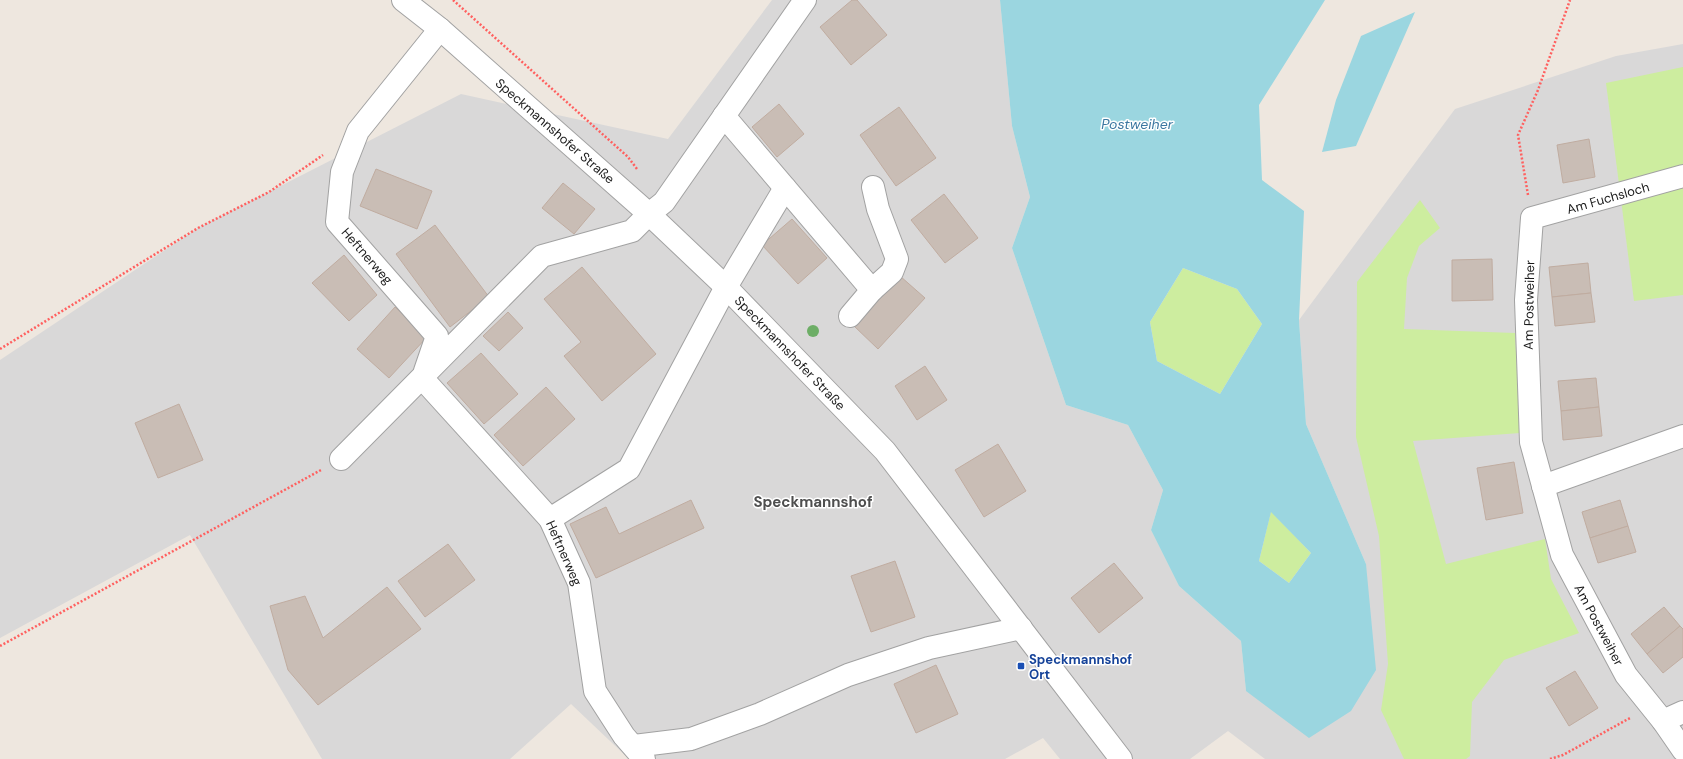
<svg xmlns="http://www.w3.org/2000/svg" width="1683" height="759" viewBox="0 0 1683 759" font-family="'DM Sans',sans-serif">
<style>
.residential{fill:#d9d8d8}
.grass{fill:#cded9f}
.water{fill:#9bd6e0;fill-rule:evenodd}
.building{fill:#c9bdb5;stroke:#c0aca0}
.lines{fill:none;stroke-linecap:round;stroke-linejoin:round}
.minor-casing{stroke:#a2a2a2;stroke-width:24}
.path{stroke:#ff605f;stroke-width:2.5;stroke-dasharray:2 2;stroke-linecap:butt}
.minor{stroke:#fff;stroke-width:22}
.tree{fill:#6dae66}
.transit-dot{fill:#1a4fb4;stroke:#fff;stroke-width:1.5}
.labels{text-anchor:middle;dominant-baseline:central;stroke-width:3;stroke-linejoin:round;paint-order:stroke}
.street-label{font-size:13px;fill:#1b1b1b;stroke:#fff}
.transit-label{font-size:13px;font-weight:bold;fill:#164399;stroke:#fff;text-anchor:start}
.water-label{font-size:14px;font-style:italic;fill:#3c78a1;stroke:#fff}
.quarter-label{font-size:15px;font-weight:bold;fill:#4e4e4e;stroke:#fff}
</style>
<rect width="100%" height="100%" fill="#eee7df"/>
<polygon class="residential" points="772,0 1000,0 1012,126 1030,197 1012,248 1066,405 1128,425 1163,490 1151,530 1179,586 1241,641 1246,691 1366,564 1306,424 1299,320 1455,109 1616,56 1683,44 1683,759 1265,759 1228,731 1190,759 1060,759 1043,738 1005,759 629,759 571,704 510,759 322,759 190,535 0,638 0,360 198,228 461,94 668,139"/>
<g class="grass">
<polygon points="1683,67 1683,295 1634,301 1606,83"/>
<polygon points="1420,200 1440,228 1419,246 1407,278 1404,329 1515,333 1520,433 1413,441 1446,564 1545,539 1551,579 1579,633 1504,660 1472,702 1470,756 1466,759 1404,759 1381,710 1388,664 1379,536 1356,437 1357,282"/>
<polygon points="1183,268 1237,289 1262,324 1220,394 1157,361 1150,322"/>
<polygon points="1271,511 1311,553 1289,583 1259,561"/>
</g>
<g class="water">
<path d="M1000,0H1325L1259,105L1262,180L1304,211L1299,320L1306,424L1366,564L1376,670L1351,711L1309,738L1246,691L1241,641L1179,586L1151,530L1163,490L1128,425L1066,405L1012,248L1030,197L1012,126ZM1183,268L1237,289L1262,324L1220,394L1157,361L1150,322ZM1271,512L1311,553L1289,583L1259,561Z"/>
<polygon points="1415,12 1356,146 1322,152 1336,100 1361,36"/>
</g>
<g class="building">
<polygon points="852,0 857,0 887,35 851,65 820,27"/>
<polygon points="779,104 804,134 777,157 752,127"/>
<polygon points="899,107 936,158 896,186 860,135"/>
<polygon points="1589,139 1595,177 1563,183 1557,145"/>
<polygon points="376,169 432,191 417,229 360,206"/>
<polygon points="563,183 595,209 574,234 542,208"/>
<polygon points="944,194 978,238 945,263 911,220"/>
<polygon points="792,219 827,258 798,284 762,245"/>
<polygon points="435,225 489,297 450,327 396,254"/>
<polygon points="344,255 377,295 349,321 312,283"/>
<polygon points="1492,259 1493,300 1452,301 1452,260"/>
<polygon points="1588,263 1591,293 1552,297 1549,267"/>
<polygon points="582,267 656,354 602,401 564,356 581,342 544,299"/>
<polygon points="900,276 925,298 878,349 854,326"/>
<polygon points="1591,293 1595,322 1555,326 1552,297"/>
<polygon points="395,307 427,337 389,378 357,349"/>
<polygon points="508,312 523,328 499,351 483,336"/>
<polygon points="481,353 518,394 484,424 447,383"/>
<polygon points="925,366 947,400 917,420 895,386"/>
<polygon points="1596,378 1599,407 1561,411 1558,381"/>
<polygon points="546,387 575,419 523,466 494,435"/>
<polygon points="179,404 203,460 158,478 135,423"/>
<polygon points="1599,407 1602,436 1563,440 1561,411"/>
<polygon points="998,444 1026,491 984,517 955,470"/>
<polygon points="1514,462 1523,513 1486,520 1477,468"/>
<polygon points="691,500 704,528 596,578 570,524 606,507 619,534"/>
<polygon points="1620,500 1628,526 1590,538 1582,512"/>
<polygon points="1628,526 1636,552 1598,563 1590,538"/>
<polygon points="448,544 475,580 425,617 398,581"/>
<polygon points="895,561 915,617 871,632 851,576"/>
<polygon points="1114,563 1143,598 1099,633 1071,598"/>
<polygon points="387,587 421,629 318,705 288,670 270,606 305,596 323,638"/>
<polygon points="1664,607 1680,626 1647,654 1631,634"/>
<polygon points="1680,626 1683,629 1683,657 1663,673 1647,654"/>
<polygon points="936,665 958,714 916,733 894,684"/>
<polygon points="1575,671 1598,708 1569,726 1546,688"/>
</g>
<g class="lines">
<defs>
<g id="minor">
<polyline points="403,0 440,29 649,214 726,287 885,451 1121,759"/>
<polyline points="724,116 872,290"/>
<polyline points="1683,176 1532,218 1526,300 1531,442 1562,555 1626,675 1663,721 1683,750"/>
<polyline points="850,316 872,290 892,272 897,259 878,209 873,187"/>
<polyline points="425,371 437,336 337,222 342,172 358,131 440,29"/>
<polyline points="422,378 550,519 579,583 595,691 624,736 644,759"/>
<polyline points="341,459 542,256 632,231 649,214 664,202 805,0"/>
<polyline points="1543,486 1683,436"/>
<polyline points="550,519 629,469 726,287 785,188"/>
<polyline points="1663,721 1683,712"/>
<polyline points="634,746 691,739 760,714 848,675 929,648 1021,628"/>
</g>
</defs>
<use href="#minor" class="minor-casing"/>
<g class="path">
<polyline points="453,0 628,157 637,169"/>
<polyline points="1528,195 1518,135 1538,90 1570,0"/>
<polyline points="0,349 198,228 269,192 323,155"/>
<polyline points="0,646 321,470"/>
<polyline points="1550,759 1563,755 1630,718"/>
</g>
<use href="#minor" class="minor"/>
</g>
<circle class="tree" cx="813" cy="331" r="6"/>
<rect class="transit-dot" x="1017" y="662" width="8" height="8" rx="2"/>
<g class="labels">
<g class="street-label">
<text transform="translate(555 131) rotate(41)">Speckmannshofer Straße</text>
<text transform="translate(1608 198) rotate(-16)">Am Fuchsloch</text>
<text transform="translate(367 256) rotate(49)">Heftnerweg</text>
<text transform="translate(1529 305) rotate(-89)">Am Postweiher</text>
<text transform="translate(790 353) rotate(46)">Speckmannshofer Straße</text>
<text transform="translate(564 553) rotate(66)">Heftnerweg</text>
<text transform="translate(1599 625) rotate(62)">Am Postweiher</text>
</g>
<g class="transit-label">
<text x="1029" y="659">Speckmannshof<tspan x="1029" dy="15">Ort</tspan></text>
</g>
<g class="water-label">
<text x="1137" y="124">Postweiher</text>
</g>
<g class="quarter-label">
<text x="813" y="502">Speckmannshof</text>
</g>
</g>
</svg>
